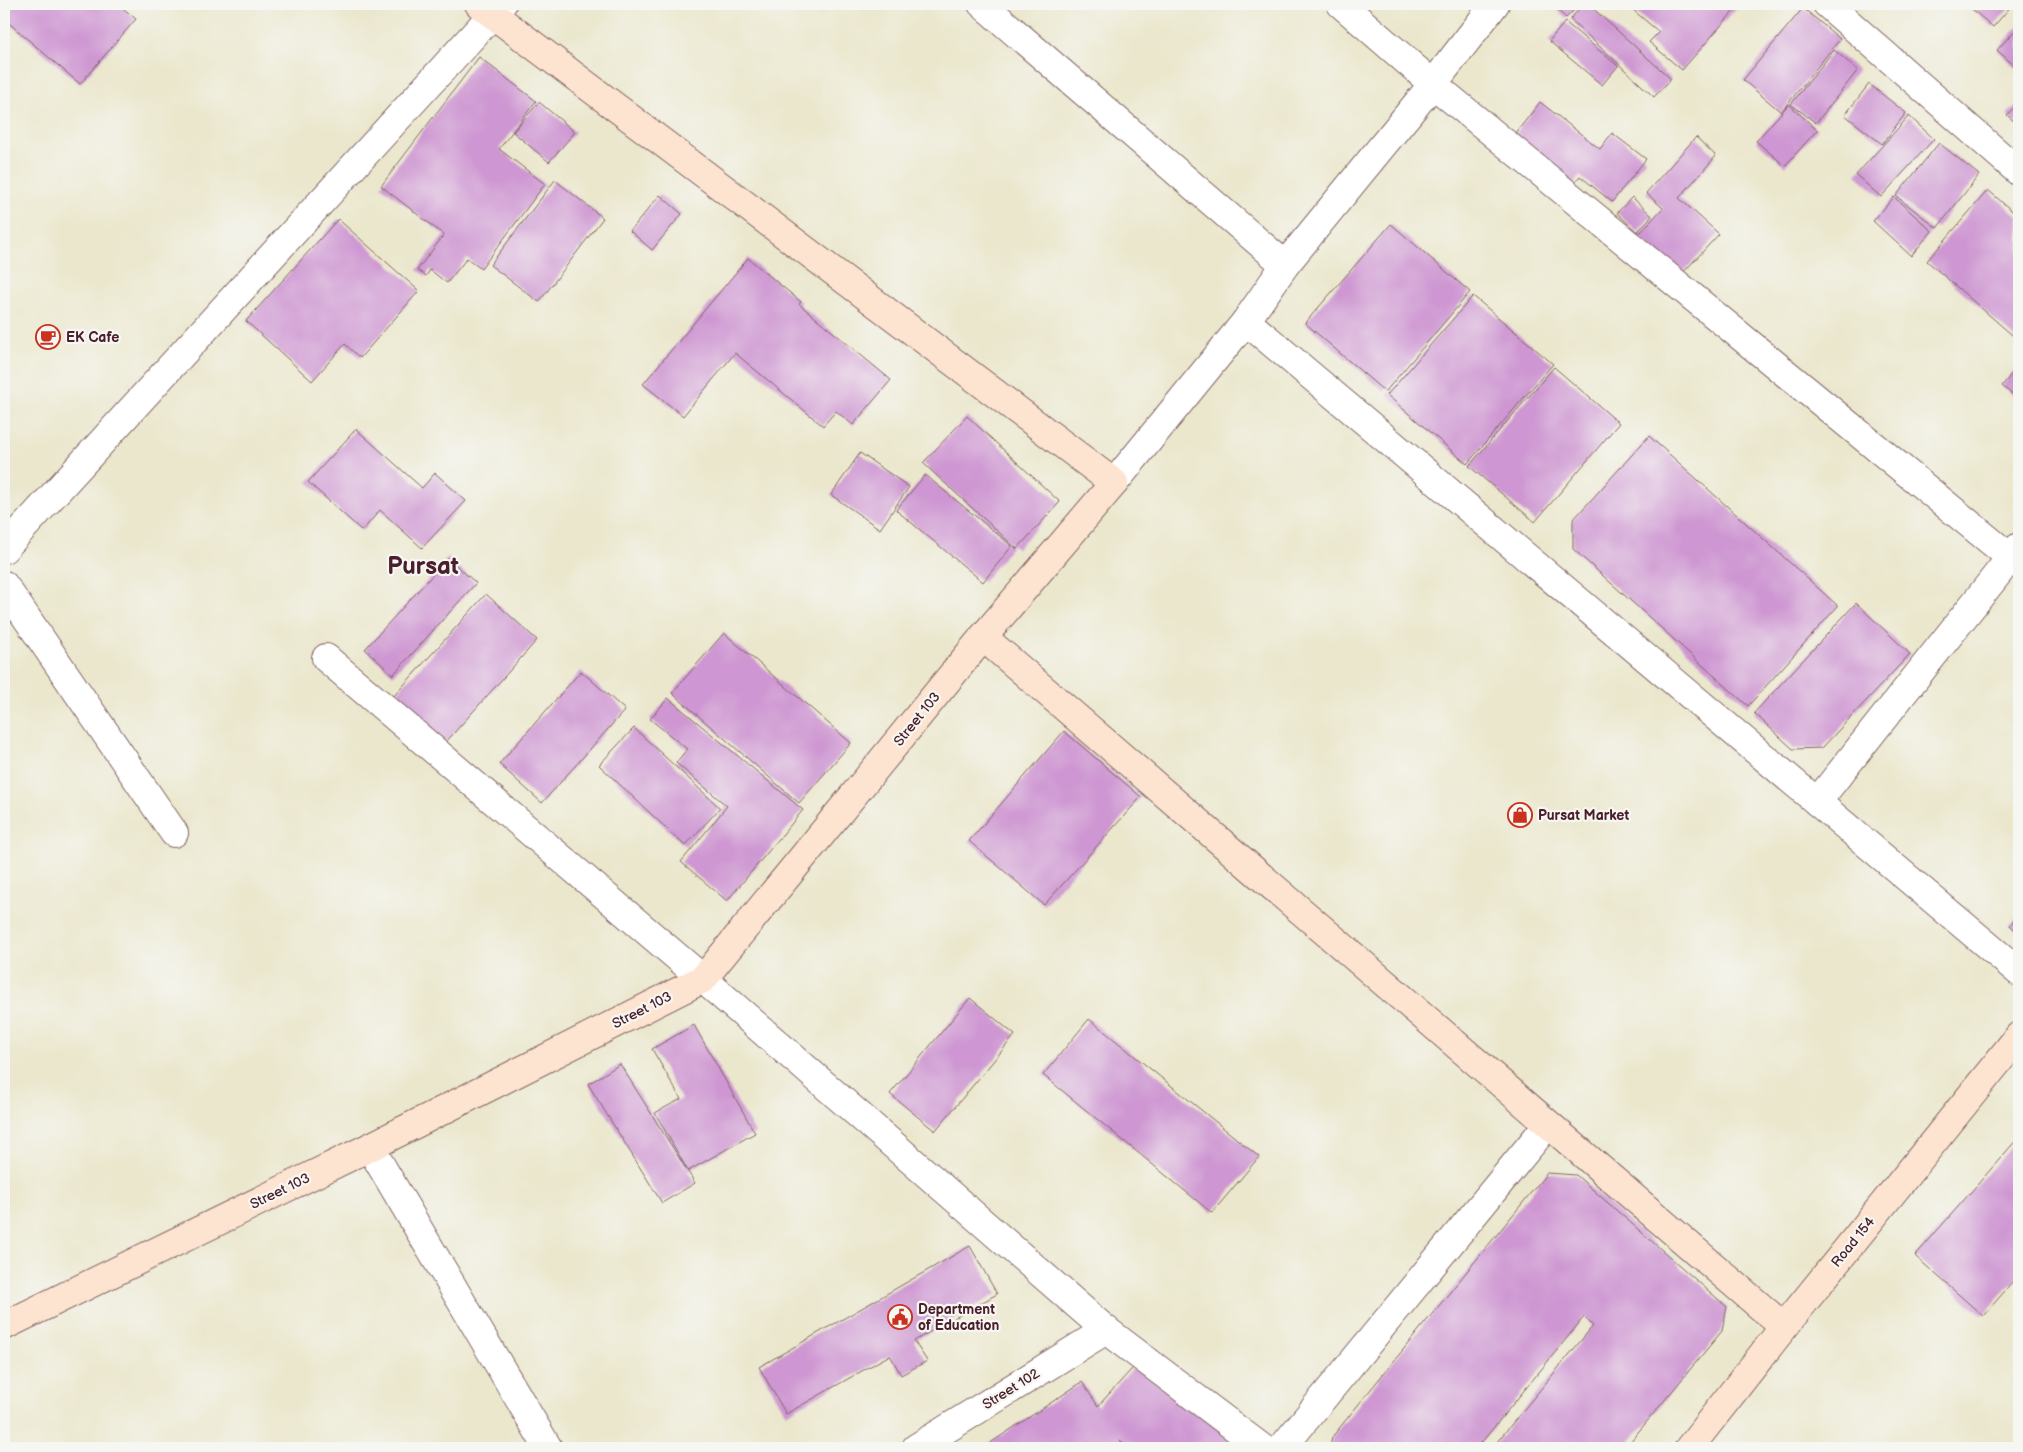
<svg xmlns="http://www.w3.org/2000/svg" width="2023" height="1452" viewBox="0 0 2023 1452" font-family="'Balsamiq Sans',sans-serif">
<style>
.building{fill:#ce96d2}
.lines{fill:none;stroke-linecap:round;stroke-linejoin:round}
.street-casing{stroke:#826564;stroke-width:30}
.secondary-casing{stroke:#826564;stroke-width:30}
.street{stroke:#fff;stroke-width:28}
.secondary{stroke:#fde4d1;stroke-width:28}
.labels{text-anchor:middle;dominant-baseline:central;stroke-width:4.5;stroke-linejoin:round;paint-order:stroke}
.poi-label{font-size:14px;font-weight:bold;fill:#4a1f2b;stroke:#f6f6f2;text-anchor:start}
.street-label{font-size:14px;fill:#4a1f2b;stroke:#f6f6f2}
.town-label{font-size:24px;font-weight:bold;fill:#4a1f2b;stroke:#f6f6f2}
</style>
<rect width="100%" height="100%" fill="#f6f6f2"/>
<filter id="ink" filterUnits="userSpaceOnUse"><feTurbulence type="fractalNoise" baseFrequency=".02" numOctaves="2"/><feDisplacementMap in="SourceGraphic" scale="10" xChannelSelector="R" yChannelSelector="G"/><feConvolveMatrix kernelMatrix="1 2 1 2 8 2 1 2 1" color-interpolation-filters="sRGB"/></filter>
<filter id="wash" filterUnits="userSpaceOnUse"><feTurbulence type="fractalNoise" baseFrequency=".0096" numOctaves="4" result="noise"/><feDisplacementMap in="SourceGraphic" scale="20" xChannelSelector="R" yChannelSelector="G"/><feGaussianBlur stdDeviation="1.12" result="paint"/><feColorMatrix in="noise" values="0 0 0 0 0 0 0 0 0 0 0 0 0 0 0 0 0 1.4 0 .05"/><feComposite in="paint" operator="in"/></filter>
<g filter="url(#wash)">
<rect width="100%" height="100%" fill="#ebe7cd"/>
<g id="blocks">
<g class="building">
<polygon points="4,4 118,4 136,19 80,84 4,19"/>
<polygon points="1551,4 1580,4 1566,18"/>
<polygon points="1584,4 1588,4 1671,79 1654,97 1570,19"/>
<polygon points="1626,4 1740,4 1682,70 1649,42 1659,32"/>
<polygon points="1966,4 2013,4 1993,27"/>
<polygon points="1803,8 1840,39 1781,112 1743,80"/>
<polygon points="1565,22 1618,66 1602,85 1549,41"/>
<polygon points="2019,26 2019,70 1997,50"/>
<polygon points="1834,50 1858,70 1816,123 1791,104"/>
<polygon points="479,57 536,101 499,149 545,184 481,269 467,258 447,283 430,270 426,276 417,270 444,235 381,186"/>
<polygon points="1869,84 1906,113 1882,144 1845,115"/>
<polygon points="539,102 575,132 549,162 513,132"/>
<polygon points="1540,102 1600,149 1612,133 1646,159 1612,202 1580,176 1572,186 1512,138"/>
<polygon points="2019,102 2019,126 2007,115"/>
<polygon points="1789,104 1817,130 1785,166 1756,141"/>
<polygon points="1909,116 1934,139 1881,197 1856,175"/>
<polygon points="1696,137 1716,156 1679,198 1719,234 1680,276 1637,236 1663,208 1646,193"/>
<polygon points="1939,143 1979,175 1937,228 1896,196"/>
<polygon points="555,180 603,218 539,302 490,265"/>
<polygon points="1988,190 2019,217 2019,341 1927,261"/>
<polygon points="660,195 682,214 652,250 630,231"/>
<polygon points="1632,197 1652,216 1637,232 1617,213"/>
<polygon points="1894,197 1932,231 1911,256 1873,221"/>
<polygon points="338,219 419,291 360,358 345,344 312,381 246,321"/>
<polygon points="1391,224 1470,292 1385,392 1305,323"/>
<polygon points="748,258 801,302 799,304 891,380 853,425 836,411 823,426 735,353 683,416 643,384"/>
<polygon points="1473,296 1553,364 1467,464 1387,395"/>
<polygon points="2019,364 2019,400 2002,386"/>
<polygon points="1554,367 1619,423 1535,522 1469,466"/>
<polygon points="967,416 1060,502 1017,549 923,463"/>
<polygon points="356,429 422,488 435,473 466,501 422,548 380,510 362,531 308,482"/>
<polygon points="1649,436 1838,606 1748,706 1573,549 1573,520"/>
<polygon points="860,453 909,487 880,529 831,495"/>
<polygon points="925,475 1012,546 983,582 896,510"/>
<polygon points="448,558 476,583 393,675 365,649"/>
<polygon points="486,594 537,640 445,743 393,697"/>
<polygon points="1856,603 1910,654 1822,748 1793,749 1754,713"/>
<polygon points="724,633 851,743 799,803 672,693"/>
<polygon points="581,671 625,710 542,803 499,764"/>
<polygon points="668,698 803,810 727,901 681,862 727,806 676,763 687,749 650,719"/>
<polygon points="634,728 720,808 685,846 599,765"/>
<polygon points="1064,731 1141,797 1044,905 969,841"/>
<polygon points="2019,915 2019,934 2010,925"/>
<polygon points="970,998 1015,1035 935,1131 890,1094"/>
<polygon points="1089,1019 1259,1157 1212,1213 1043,1075"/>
<polygon points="694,1025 755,1133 688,1171 655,1113 681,1099 652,1049"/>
<polygon points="620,1064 695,1183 662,1203 588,1084"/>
<polygon points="2019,1137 2019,1275 1983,1316 1915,1256"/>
<polygon points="1547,1173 1576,1175 1727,1307 1722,1331 1625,1448 1492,1448 1593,1326 1584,1317 1477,1448 1330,1448 1332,1437"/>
<polygon points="970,1246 997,1294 914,1341 927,1361 901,1375 890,1355 786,1414 759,1367"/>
<polygon points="1142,1358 1230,1438 1221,1448 1130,1448 1120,1440 1126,1448 983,1448 1082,1382 1098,1406"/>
</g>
</g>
</g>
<g filter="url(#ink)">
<use href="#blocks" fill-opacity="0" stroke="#826564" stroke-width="1"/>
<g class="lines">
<defs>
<g id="street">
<polyline points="982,4 1285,265"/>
<polyline points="1341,4 1433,84 2011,558"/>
<polyline points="1827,4 2019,172"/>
<polyline points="1246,321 2019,972"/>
<polyline points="1114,483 1246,321 1285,265 1433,84 1495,4"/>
<polyline points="4,549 502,4"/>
<polyline points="4,585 174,833"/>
<polyline points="326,658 703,979 1106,1330 1262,1448"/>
<polyline points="1817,802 2019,547"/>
<polyline points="370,1147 548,1448"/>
<polyline points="916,1448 1106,1330"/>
<polyline points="1282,1448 1548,1124"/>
</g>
<g id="secondary">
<polyline points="983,637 1784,1327"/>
<polyline points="4,1326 370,1147 703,979 983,637 1114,483 479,4"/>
<polyline points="1689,1448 1784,1327 2019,1036"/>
</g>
</defs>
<use href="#street" class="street-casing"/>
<use href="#secondary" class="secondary-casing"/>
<use href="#street" class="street"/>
<use href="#secondary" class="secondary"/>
</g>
</g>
<defs>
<symbol id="cafe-ring" viewBox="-11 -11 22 22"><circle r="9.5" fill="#f6f6f2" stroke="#c8321e" stroke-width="1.5"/><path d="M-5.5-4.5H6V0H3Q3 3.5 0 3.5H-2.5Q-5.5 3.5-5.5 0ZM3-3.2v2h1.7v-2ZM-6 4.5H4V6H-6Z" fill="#c8321e"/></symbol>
<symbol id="shop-ring" viewBox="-11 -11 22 22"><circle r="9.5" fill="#f6f6f2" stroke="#c8321e" stroke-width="1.5"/><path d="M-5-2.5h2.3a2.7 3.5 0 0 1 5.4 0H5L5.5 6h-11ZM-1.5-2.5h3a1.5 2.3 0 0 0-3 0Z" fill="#c8321e"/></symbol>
<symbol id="civic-ring" viewBox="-11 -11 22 22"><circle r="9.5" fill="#f6f6f2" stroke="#c8321e" stroke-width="1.5"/><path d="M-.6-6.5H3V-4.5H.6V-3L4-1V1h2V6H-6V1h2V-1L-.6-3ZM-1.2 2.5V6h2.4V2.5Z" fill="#c8321e"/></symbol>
</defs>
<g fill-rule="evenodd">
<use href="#cafe-ring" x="34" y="323" width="28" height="28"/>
<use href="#shop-ring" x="1506" y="801" width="28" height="28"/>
<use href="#civic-ring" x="886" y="1303" width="28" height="28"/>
</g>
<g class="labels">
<g class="poi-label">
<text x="66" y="337">EK Cafe</text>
<text x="1538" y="815">Pursat Market</text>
<text x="918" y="1309">Department<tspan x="918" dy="16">of Education</tspan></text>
</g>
<g class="street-label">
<text transform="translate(917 719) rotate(-51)">Street 103</text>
<text transform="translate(642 1010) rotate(-27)">Street 103</text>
<text transform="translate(280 1191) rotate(-26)">Street 103</text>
<text transform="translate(1853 1242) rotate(-51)">Road 154</text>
<text transform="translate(1011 1389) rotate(-32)">Street 102</text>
</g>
<g class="town-label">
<text x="423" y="566">Pursat</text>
</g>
</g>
<rect width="2023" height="1452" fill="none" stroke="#f6f6f2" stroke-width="20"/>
</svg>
